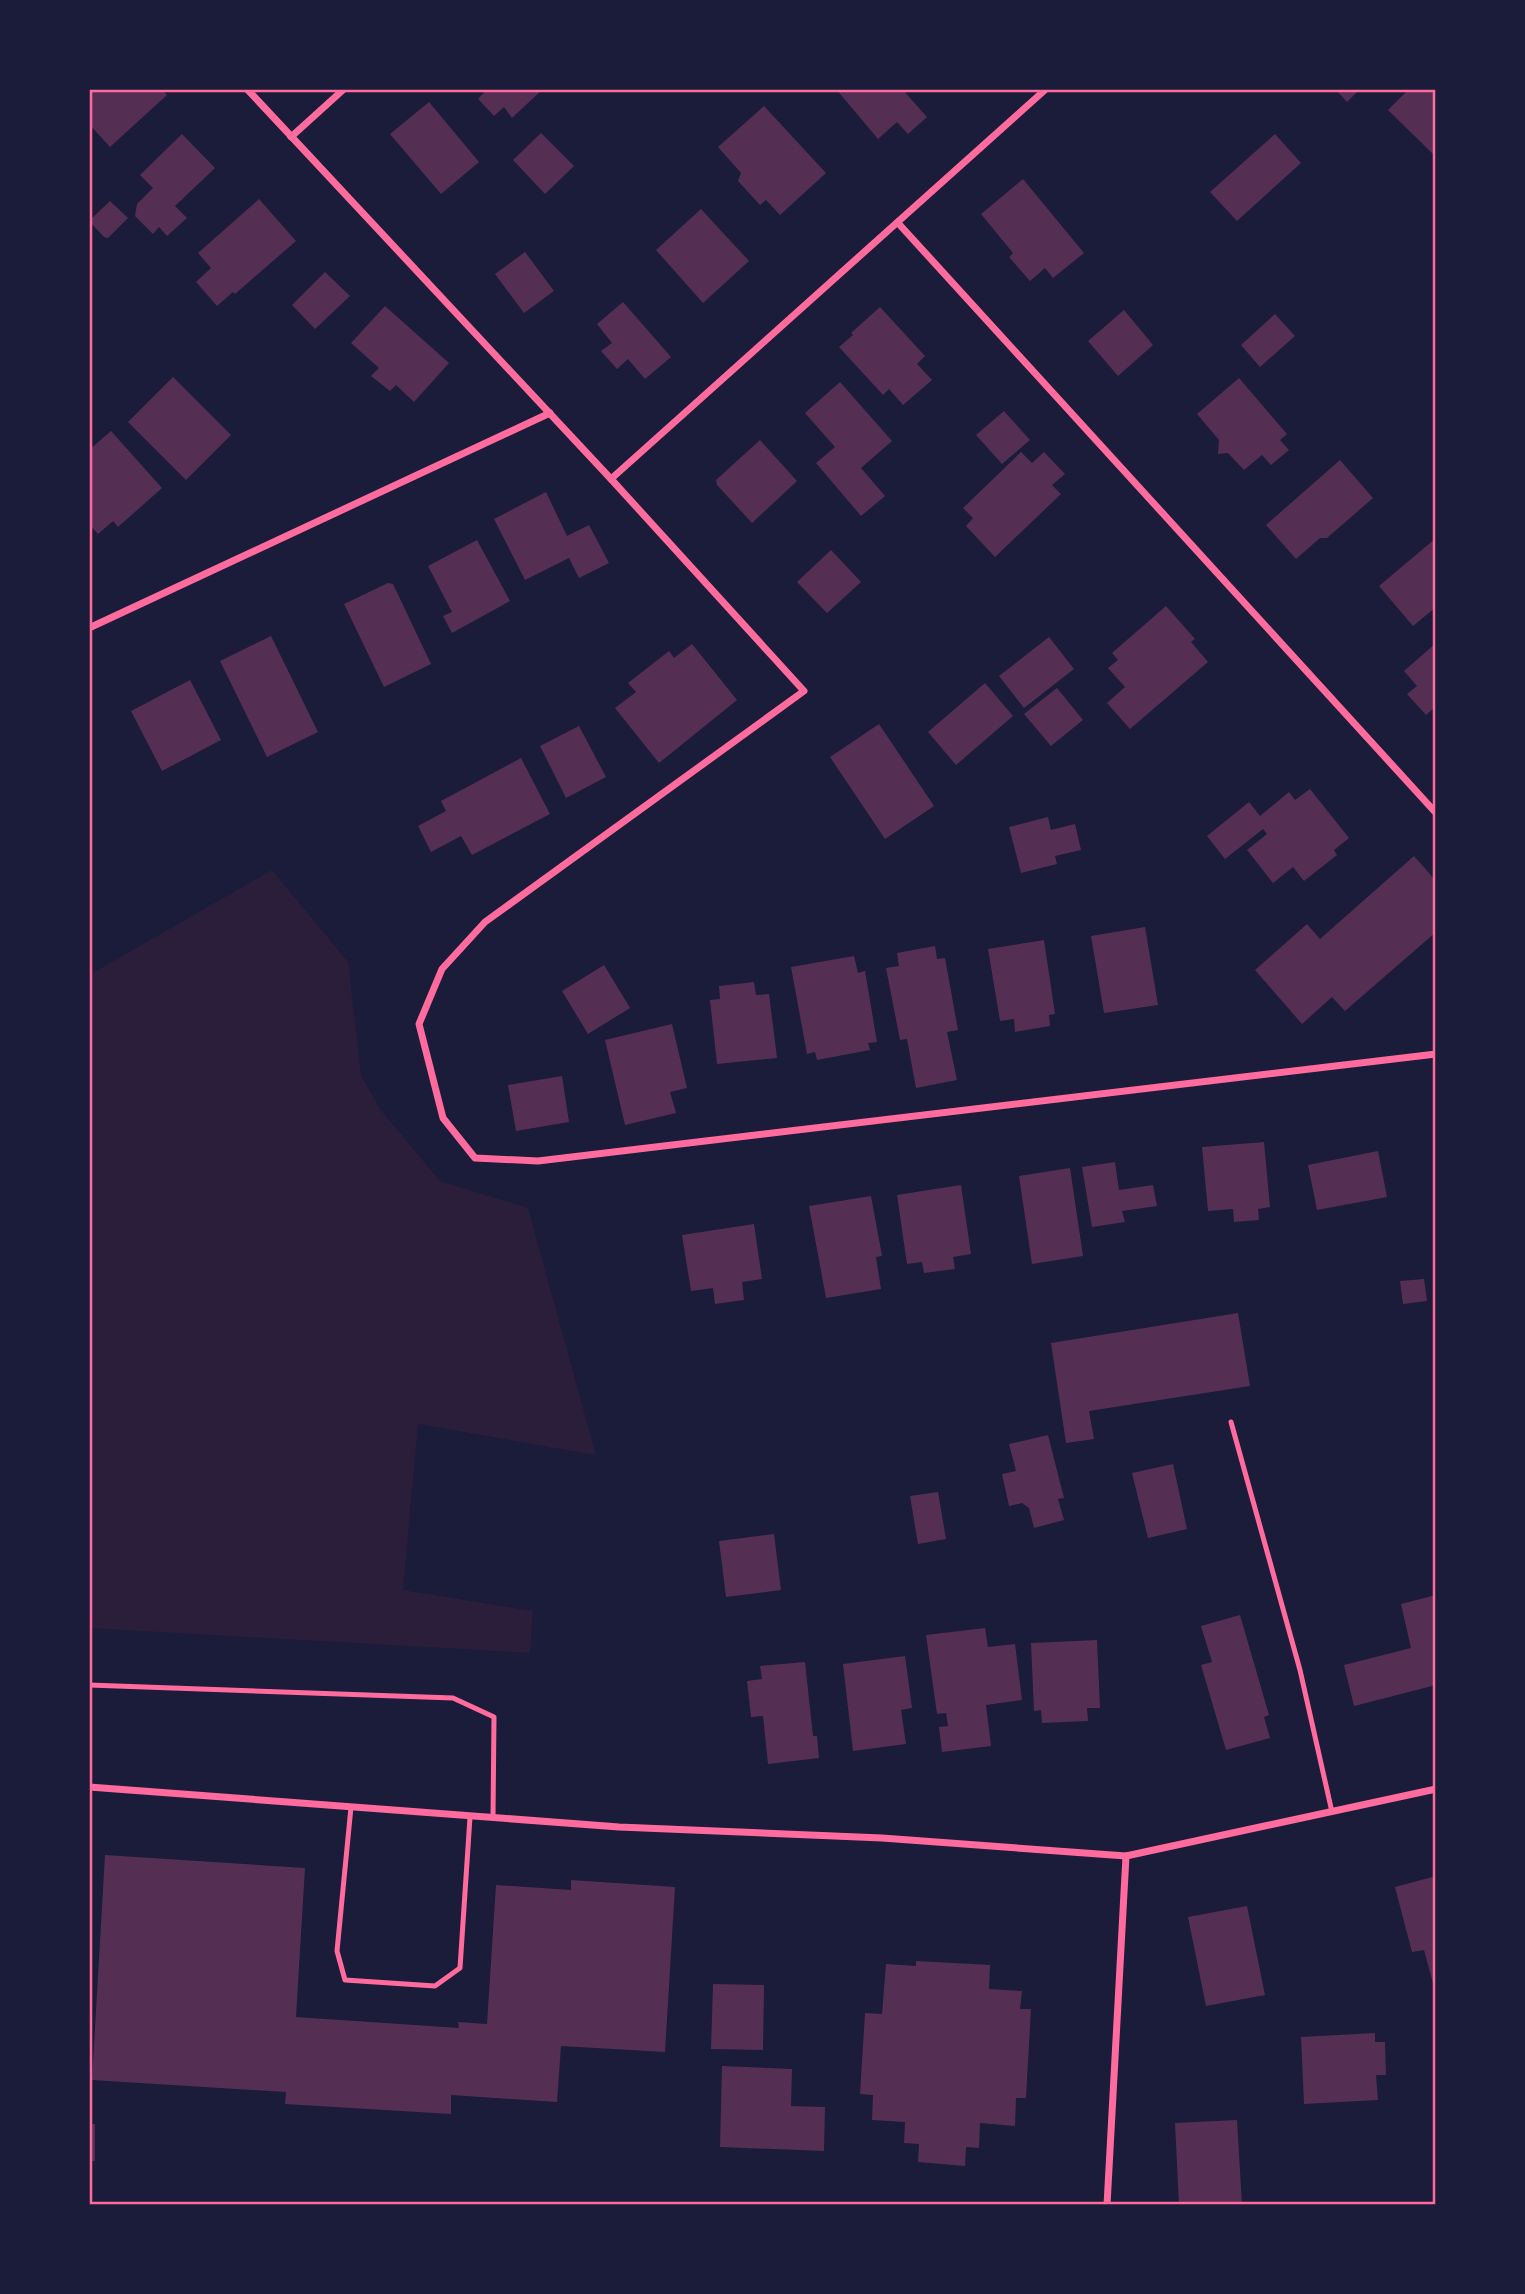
<svg xmlns="http://www.w3.org/2000/svg" width="1525" height="2294" viewBox="0 0 1525 2294" font-family="'Titillium Web',sans-serif">
<style>
.green{fill:#2a1e3b}
.building{fill:#542f53}
.lines{fill:none;stroke-linecap:round;stroke-linejoin:round}
.service{stroke:#ff6b9d;stroke-width:5}
.minor{stroke:#ff6b9d;stroke-width:7}
.neatline{fill:none;stroke:#ff6b9d;stroke-width:2.5}
</style>
<rect width="100%" height="100%" fill="#1b1b3a"/>
<polygon class="green" points="272,870 348,962 361,1075 380,1109 440,1181 528,1208 596,1455 418,1424 403,1590 533,1611 530,1653 89,1628 89,975"/>
<g class="building">
<polygon points="89,89 162,89 167,95 110,147 89,124"/>
<polygon points="487,89 543,89 512,118 504,107 494,116 478,99"/>
<polygon points="836,89 902,89 927,117 908,134 897,122 878,139"/>
<polygon points="1335,89 1360,89 1347,102"/>
<polygon points="1409,89 1436,89 1436,151 1433,154 1388,110"/>
<polygon points="429,102 479,162 441,194 390,134"/>
<polygon points="764,106 826,173 780,215 766,200 760,205 738,181 741,173 718,147"/>
<polygon points="541,133 574,166 545,194 513,160"/>
<polygon points="182,134 215,168 175,206 187,218 167,236 159,227 153,234 135,216 137,204 153,188 140,175"/>
<polygon points="1275,134 1301,163 1237,221 1210,192"/>
<polygon points="1023,179 1084,253 1053,278 1045,268 1030,281 1009,257 1013,253 981,214"/>
<polygon points="259,199 296,241 235,294 233,292 217,306 196,282 211,268 198,253"/>
<polygon points="110,201 128,218 108,238 104,237 89,221"/>
<polygon points="701,209 749,261 703,303 656,250"/>
<polygon points="525,252 554,291 524,313 495,274"/>
<polygon points="325,272 350,296 315,329 292,305"/>
<polygon points="623,302 671,357 645,379 628,359 617,369 601,351 612,343 597,324"/>
<polygon points="385,306 449,363 414,402 396,385 390,391 371,376 379,368 351,343"/>
<polygon points="880,307 925,356 917,364 932,380 903,405 889,389 883,395 839,347 853,335 851,333"/>
<polygon points="1124,310 1153,345 1118,376 1088,341"/>
<polygon points="1275,314 1295,336 1260,367 1241,345"/>
<polygon points="173,377 231,435 186,480 128,422"/>
<polygon points="1239,378 1287,434 1280,440 1289,450 1271,465 1262,455 1244,470 1228,453 1218,454 1219,440 1197,414"/>
<polygon points="840,382 892,441 861,468 885,496 861,516 816,463 835,447 805,413"/>
<polygon points="1004,411 1030,440 1002,464 976,435"/>
<polygon points="111,431 162,488 118,527 113,521 98,534 89,524 89,450"/>
<polygon points="760,440 797,481 752,523 717,485 716,480"/>
<polygon points="1021,452 1032,463 1044,452 1065,474 1052,485 1061,494 995,557 966,526 973,518 963,508"/>
<polygon points="1340,460 1373,498 1327,538 1320,538 1296,559 1266,525"/>
<polygon points="546,492 567,536 589,525 609,563 579,578 569,558 525,580 494,519"/>
<polygon points="1436,538 1436,607 1413,626 1379,586"/>
<polygon points="477,540 510,601 452,633 443,616 452,612 428,566"/>
<polygon points="831,550 861,582 827,613 797,582"/>
<polygon points="388,583 393,584 431,664 384,687 344,604"/>
<polygon points="1166,606 1195,639 1191,642 1208,662 1130,729 1107,703 1125,687 1108,668 1118,660 1112,653"/>
<polygon points="271,636 318,732 267,757 220,661"/>
<polygon points="1049,637 1074,669 1024,708 999,676"/>
<polygon points="1436,643 1436,706 1426,715 1407,694 1417,686 1404,671"/>
<polygon points="692,644 737,700 659,763 615,708 636,692 628,683 669,651 674,658"/>
<polygon points="190,680 221,740 162,771 131,711"/>
<polygon points="985,683 1013,716 956,765 928,732"/>
<polygon points="1057,688 1083,720 1051,746 1024,714"/>
<polygon points="879,724 934,806 885,839 830,757"/>
<polygon points="579,726 606,777 566,798 540,746"/>
<polygon points="521,758 550,814 472,855 461,836 431,852 418,826 446,811 441,801"/>
<polygon points="1310,789 1349,838 1334,850 1337,855 1304,881 1293,867 1273,883 1247,850 1267,834 1263,829 1225,859 1207,836 1249,802 1260,816 1289,792 1295,800"/>
<polygon points="1048,817 1051,830 1075,824 1081,850 1055,856 1057,864 1021,873 1009,827"/>
<polygon points="1414,856 1436,881 1436,932 1345,1011 1332,997 1302,1024 1255,970 1307,924 1320,939"/>
<polygon points="1145,927 1158,1005 1104,1013 1091,936"/>
<polygon points="1044,940 1055,1014 1049,1015 1050,1026 1015,1032 1014,1019 1000,1021 988,949"/>
<polygon points="935,946 937,959 945,958 958,1030 947,1032 957,1080 916,1088 907,1039 900,1040 886,968 899,966 897,953"/>
<polygon points="854,956 858,973 865,971 877,1042 868,1043 870,1050 817,1060 815,1052 807,1054 791,967"/>
<polygon points="604,965 630,1008 588,1034 562,991"/>
<polygon points="754,982 756,995 769,994 777,1058 717,1064 710,1000 720,999 719,986"/>
<polygon points="672,1024 687,1088 670,1092 676,1113 625,1125 605,1040"/>
<polygon points="562,1076 569,1122 516,1131 508,1085"/>
<polygon points="1264,1142 1270,1207 1258,1209 1259,1220 1234,1222 1233,1209 1208,1211 1202,1147"/>
<polygon points="1378,1151 1387,1197 1317,1210 1308,1165"/>
<polygon points="1115,1162 1119,1190 1153,1185 1157,1206 1122,1211 1125,1222 1092,1227 1082,1167"/>
<polygon points="1070,1168 1083,1256 1032,1264 1019,1176"/>
<polygon points="961,1185 971,1254 953,1257 955,1269 924,1273 922,1262 907,1264 897,1195"/>
<polygon points="871,1196 882,1256 876,1257 881,1289 826,1298 809,1206"/>
<polygon points="754,1224 762,1279 742,1282 744,1300 715,1304 713,1288 691,1291 682,1235"/>
<polygon points="1424,1279 1427,1301 1403,1304 1400,1281"/>
<polygon points="1238,1313 1250,1386 1089,1411 1094,1439 1066,1443 1051,1343"/>
<polygon points="1048,1435 1064,1498 1058,1499 1064,1520 1034,1528 1029,1508 1022,1503 1009,1506 1002,1474 1016,1471 1009,1444"/>
<polygon points="1173,1464 1187,1529 1148,1538 1132,1473"/>
<polygon points="938,1492 946,1539 918,1544 910,1496"/>
<polygon points="774,1534 781,1590 726,1597 719,1541"/>
<polygon points="1436,1595 1436,1685 1354,1706 1344,1665 1411,1648 1401,1604"/>
<polygon points="1240,1615 1269,1715 1264,1717 1270,1738 1226,1750 1201,1665 1212,1662 1201,1626"/>
<polygon points="985,1628 988,1647 1015,1644 1022,1700 986,1705 991,1746 942,1752 939,1727 948,1726 946,1713 937,1714 926,1635"/>
<polygon points="1097,1640 1100,1708 1087,1708 1088,1721 1042,1723 1041,1710 1034,1711 1031,1643"/>
<polygon points="905,1656 912,1708 901,1710 906,1744 853,1751 843,1664"/>
<polygon points="805,1662 813,1736 817,1736 819,1758 768,1764 763,1716 751,1717 747,1681 762,1679 760,1666"/>
<polygon points="105,1855 305,1868 296,2017 459,2028 458,2022 487,2024 496,1885 571,1890 571,1880 675,1887 665,2052 561,2046 557,2102 451,2095 451,2114 285,2104 286,2092 92,2080"/>
<polygon points="1436,1876 1436,1991 1435,1991 1424,1950 1412,1952 1395,1887"/>
<polygon points="1247,1906 1265,1995 1206,2006 1188,1917"/>
<polygon points="916,1961 990,1965 989,1989 1022,1991 1020,2009 1031,2009 1026,2098 1016,2098 1015,2126 980,2123 979,2148 966,2147 965,2166 918,2162 919,2144 904,2143 905,2122 872,2120 873,2095 860,2094 865,2013 882,2014 886,1964 916,1966"/>
<polygon points="713,1984 764,1985 763,2050 711,2049"/>
<polygon points="1375,2033 1375,2042 1385,2042 1386,2075 1376,2075 1378,2100 1304,2104 1301,2037"/>
<polygon points="722,2066 792,2069 791,2106 825,2107 824,2151 720,2147"/>
<polygon points="1237,2120 1242,2205 1179,2205 1175,2123"/>
<rect x="89" y="2124" width="6" height="37"/>
</g>
<g class="lines">
<g class="service">
<polyline points="1231,1422 1300,1670 1332,1812"/>
<polyline points="89,1685 453,1698 494,1717 493,1818"/>
<polyline points="351,1807 337,1951 345,1980 435,1986 460,1968 470,1817"/>
</g>
<g class="minor">
<polyline points="247,89 611,479 804,691 485,922 442,969 419,1024 443,1118 475,1158 538,1161 1436,1054"/>
<polyline points="291,137 344,89"/>
<polyline points="898,223 1436,813"/>
<polyline points="611,479 1046,89"/>
<polyline points="89,628 550,413"/>
<polyline points="89,1787 619,1827 882,1838 1126,1856 1436,1789"/>
<polyline points="1107,2205 1126,1856"/>
</g>
</g>
<rect width="1525" height="2294" fill="none" stroke="#1b1b3a" stroke-width="182"/>
<rect x="91" y="91" width="1343" height="2112" class="neatline"/>
</svg>
